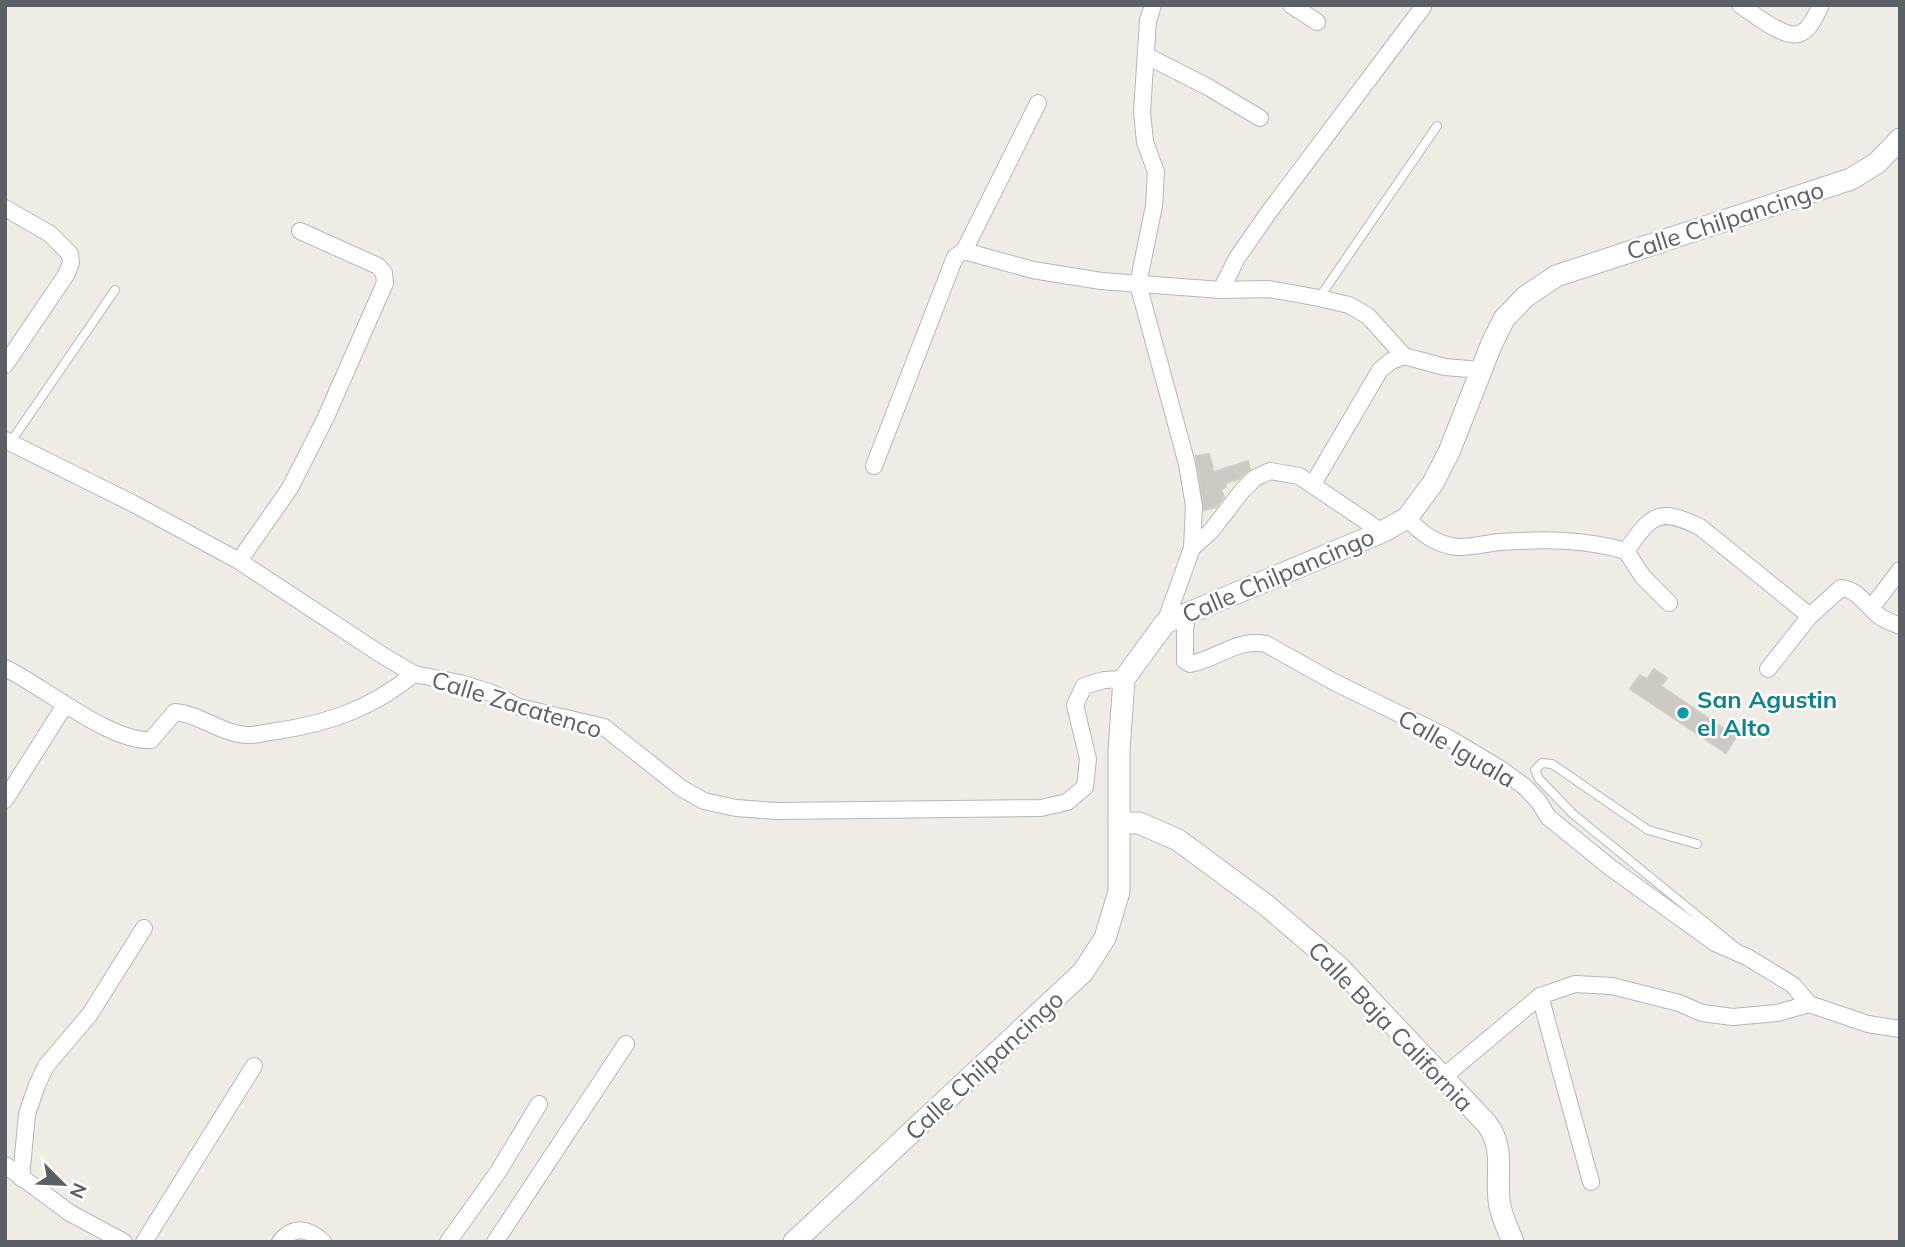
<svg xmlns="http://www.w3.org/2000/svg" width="1905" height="1247" viewBox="0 0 1905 1247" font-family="Mulish,sans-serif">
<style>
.building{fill:#ccc8c3;stroke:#d3cdc2;stroke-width:2}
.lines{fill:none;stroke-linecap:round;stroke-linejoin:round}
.service-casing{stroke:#b4b7bb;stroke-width:10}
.minor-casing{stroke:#b4b7bb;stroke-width:18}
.tertiary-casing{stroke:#b4b7bb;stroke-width:23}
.service{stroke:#fff;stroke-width:8}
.minor{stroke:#fff;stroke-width:16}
.tertiary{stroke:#fff;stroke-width:21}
.culture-dot{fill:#0f9aa8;stroke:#fff;stroke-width:2.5}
.labels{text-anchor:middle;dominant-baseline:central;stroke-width:5;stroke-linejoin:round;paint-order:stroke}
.street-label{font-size:24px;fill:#5c6064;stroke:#fff}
.culture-label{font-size:24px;font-weight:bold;fill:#0d838f;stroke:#fff;text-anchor:start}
</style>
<rect width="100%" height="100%" fill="#eeece4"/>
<g class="building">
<polygon points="1209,454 1214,472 1248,461 1250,469 1239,479 1225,483 1226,487 1221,489 1224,497 1216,507 1204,510 1196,456"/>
<polygon points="1654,669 1667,678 1661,686 1736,737 1726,753 1630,689 1640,675 1647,679"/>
</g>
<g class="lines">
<defs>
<g id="service">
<polyline points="1319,298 1437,126"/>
<polyline points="10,443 115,290"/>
<polyline points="1697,844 1648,830 1552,764 1542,763 1535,770 1539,779 1573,814 1737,948"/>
</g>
<g id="minor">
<polyline points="1153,5 1148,21 1142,112 1145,142 1156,172 1154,206 1138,284 1187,464 1194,506 1192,548"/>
<polyline points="1291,5 1317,22"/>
<path d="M1740,5C1754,14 1786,41 1801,33C1811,28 1816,15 1821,5"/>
<polyline points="1147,56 1208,87 1260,118"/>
<polyline points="5,208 50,234 70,254 71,263 66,275 5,365"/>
<polyline points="964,251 1038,103"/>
<polyline points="1221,290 1237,258 1269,212 1423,7"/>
<polyline points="5,440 134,504 239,561 382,655 414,674 460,683 492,693 519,707 604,727 681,788 704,801 736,808 777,811 1041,808 1067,802 1085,787 1088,759 1075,705 1084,686 1104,680 1124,679"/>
<polyline points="874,466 955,257 964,251 1033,270 1101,281 1221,290 1269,289 1319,298 1349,305 1368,316 1404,356 1445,367 1481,370"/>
<polyline points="1313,484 1380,370 1391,361 1404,356"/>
<path d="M1407,518C1421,533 1436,545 1458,547C1471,548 1487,543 1501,542C1543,539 1584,539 1626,551C1651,516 1657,506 1700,527L1810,616"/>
<polyline points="1626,551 1643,577 1669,603"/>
<polyline points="239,561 290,488 326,417 385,283 384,273 378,266 300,231"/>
<polyline points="1872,607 1900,570"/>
<path d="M1188,611L1185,630V661L1190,664C1217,659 1237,638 1266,644L1334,682L1447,737L1499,768L1525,787L1539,802L1548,817L1611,868L1715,943L1747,957L1793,985L1809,1004"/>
<polyline points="1165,623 1192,548 1211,531 1242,491 1255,478 1270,471 1299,476 1382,532"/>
<path d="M5,668C43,686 111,743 151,740L175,712C200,714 220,733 245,735C255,736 267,732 277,731C330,723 372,708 414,674"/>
<path d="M1768,669L1810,616L1841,588C1857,589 1867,606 1878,615C1884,620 1893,623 1900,626"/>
<polyline points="5,800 65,705"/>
<polyline points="1540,996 1591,1182"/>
<polyline points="1442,1078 1540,996 1575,984 1612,986 1679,1003 1702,1013 1733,1017 1777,1013 1809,1004 1868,1024 1900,1029"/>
<polyline points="5,1165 70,1213 124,1242"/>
<polyline points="21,1178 27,1114 37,1085 46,1066 90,1014 144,928"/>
<polyline points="144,1242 254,1066"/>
<path d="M280,1242C294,1225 309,1228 323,1242"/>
<polyline points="448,1242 498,1172 539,1104"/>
<polyline points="495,1242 626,1044"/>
</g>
<g id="tertiary">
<path d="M1119,823H1139L1178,840L1266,905L1339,967L1487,1124C1505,1148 1496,1172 1499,1200C1500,1214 1508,1229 1513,1242"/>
<polyline points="794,1242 1083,972 1105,938 1119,892 1119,751 1124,679 1165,623 1382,532 1407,518 1433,483 1449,452 1492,343 1504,319 1525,297 1556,276 1851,179 1877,163 1900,139"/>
</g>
</defs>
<use href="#service" class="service-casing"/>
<use href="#minor" class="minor-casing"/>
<use href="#tertiary" class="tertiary-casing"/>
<use href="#service" class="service"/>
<use href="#minor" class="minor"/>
<use href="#tertiary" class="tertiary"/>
</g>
<circle class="culture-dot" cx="1683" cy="713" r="7"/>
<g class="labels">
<g class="street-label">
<text transform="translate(1725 220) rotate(-18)">Calle Chilpancingo</text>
<text transform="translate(1278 575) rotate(-23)">Calle Chilpancingo</text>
<text transform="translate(517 704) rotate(17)">Calle Zacatenco</text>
<text transform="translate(1457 748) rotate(30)">Calle Iguala</text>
<text transform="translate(1391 1026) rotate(46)">Calle Baja California</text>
<text transform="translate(984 1065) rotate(-43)">Calle Chilpancingo</text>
</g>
<g class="culture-label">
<text x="1697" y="699">San Agustin<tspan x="1697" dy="28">el Alto</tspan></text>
</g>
</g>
<rect width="1905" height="1247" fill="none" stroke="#5c6064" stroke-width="14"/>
<g transform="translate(63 1184) rotate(114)" stroke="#ffffff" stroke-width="5" paint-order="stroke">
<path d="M0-5L12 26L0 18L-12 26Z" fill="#5c6064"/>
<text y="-10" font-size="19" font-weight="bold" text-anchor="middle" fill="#5c6064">N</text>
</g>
</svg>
